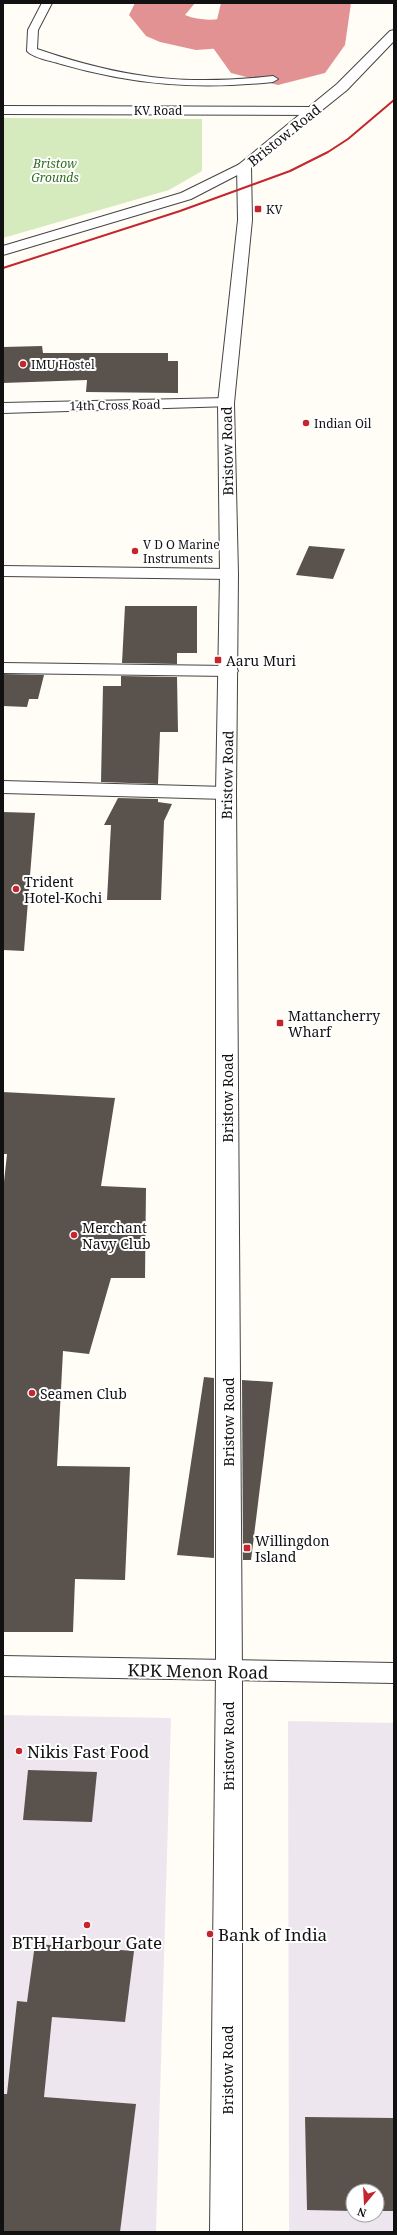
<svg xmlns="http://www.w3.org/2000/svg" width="397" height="2235" viewBox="0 0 397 2235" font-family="'Noto Serif',serif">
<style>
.industrial{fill:#eee6ef;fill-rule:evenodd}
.green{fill:#d5ebbd}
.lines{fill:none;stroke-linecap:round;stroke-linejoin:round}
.taxiway{fill:#e29292;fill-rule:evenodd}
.runway{fill:#e29292;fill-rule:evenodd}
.building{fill:#5a524d}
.service-casing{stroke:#444;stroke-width:2}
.minor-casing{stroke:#444;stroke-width:2}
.tertiary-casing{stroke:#444;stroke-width:2}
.service{fill:#fff;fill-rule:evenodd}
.minor{fill:#fff;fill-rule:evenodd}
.tertiary{fill:#fff;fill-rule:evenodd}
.rail{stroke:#c4262e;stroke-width:2}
.poi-dot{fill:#c4262e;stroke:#fff;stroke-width:1.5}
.labels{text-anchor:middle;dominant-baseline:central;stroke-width:4;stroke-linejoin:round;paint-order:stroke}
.far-street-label{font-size:12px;fill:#111;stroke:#fff}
.far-park-label{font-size:12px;font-style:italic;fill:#2f6b1f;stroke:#fff}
.far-poi-label{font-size:12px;fill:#111;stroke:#fff;text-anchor:start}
.street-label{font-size:14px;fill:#111;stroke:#fff}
.poi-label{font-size:14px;fill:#111;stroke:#fff;text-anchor:start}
.near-street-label{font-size:17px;fill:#111;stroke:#fff}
.near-poi-label{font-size:17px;fill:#111;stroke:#fff;text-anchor:start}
</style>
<rect width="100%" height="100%" fill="#fffdf5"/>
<g class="industrial">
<polygon points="3,1715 171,1718 156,2232 3,2232"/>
<path d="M288,1721L394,1723V2232H289ZM353,2191H377V2215H353Z"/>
</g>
<polygon class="green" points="3,118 202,119 202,171 169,190 3,238"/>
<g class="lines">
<path class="taxiway" d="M135,3H195L185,15C224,31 263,0 302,5L310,16L302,27L274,38L236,47L196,50L160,42L146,36L129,15Z"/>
<polygon class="runway" points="221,3 351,3 345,45 325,73 278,85 231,73 211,45"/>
</g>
<g class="building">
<polygon points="42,346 43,353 168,353 168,361 178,361 178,393 86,392 87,380 3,383 3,347"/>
<polygon points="309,546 345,549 333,579 296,575"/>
<polygon points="125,606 197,606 197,653 177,653 177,664 122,663"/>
<polygon points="3,674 44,675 38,699 29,699 27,707 3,706"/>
<polygon points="121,676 177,677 178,732 160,732 158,784 101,782 103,686 121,686"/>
<polygon points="118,798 158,799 158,802 172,804 164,821 161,900 107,900 111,825 104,825"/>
<polygon points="3,812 35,813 24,951 3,950"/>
<polygon points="3,1092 115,1098 101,1186 146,1188 145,1278 111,1278 89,1354 63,1351 57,1466 130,1467 125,1580 75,1579 73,1632 3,1632 3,1191 7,1154 3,1154"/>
<polygon points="204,1377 214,1378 214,1558 177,1555"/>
<polygon points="242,1380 273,1382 251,1560 243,1560"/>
<polygon points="28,1770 97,1772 92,1822 23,1820"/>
<polygon points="35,1944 134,1951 125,2022 52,2017 44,2097 136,2104 120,2232 3,2232 3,2094 7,2094 17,2001 27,2002"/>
<polygon points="305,2117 394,2118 394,2211 377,2211 377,2191 353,2191 353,2211 307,2210"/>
</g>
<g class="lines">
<defs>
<path id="service" d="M42,3H52L38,30L37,49C122,78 183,86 273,76L278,79L273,82C198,90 134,85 61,64C52,61 33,58 27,51L28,30Z"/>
<g id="minor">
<polygon points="3,106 313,107 320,111 313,115 3,114"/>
<polygon points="244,162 251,166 249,169 191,199 3,255 3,246 181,193"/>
<polygon points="226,398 232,400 234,403 232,406 3,413 3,403"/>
<polygon points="3,566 229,569 235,570 238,574 235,578 229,579 3,576"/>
<polygon points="3,663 229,666 235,667 238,671 235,675 229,676 3,673"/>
<polygon points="3,781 226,787 233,789 236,793 233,797 226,799 3,793"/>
<polygon points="3,1656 394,1663 394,1683 3,1676"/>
</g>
<polygon id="tertiary" points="394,30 394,41 347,90 251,167 252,220 234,403 238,574 236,793 242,1672 242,2232 210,2232 216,1672 216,793 220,574 218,403 238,220 237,166 337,84 390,31"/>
</defs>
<use href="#service" class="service-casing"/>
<use href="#minor" class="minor-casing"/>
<use href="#tertiary" class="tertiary-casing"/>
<use href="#service" class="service"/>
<use href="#minor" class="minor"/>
<use href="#tertiary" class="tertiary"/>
<polyline class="rail" points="3,268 180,211 290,171 328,152 348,139 394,100"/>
</g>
<g class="poi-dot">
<rect x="254" y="205" width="8" height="8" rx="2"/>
<circle cx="23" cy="364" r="4"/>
<circle cx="306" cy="423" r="4"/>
<circle cx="135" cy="551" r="4"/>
<rect x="214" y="656" width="8" height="8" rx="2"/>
<circle cx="16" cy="889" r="4"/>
<rect x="276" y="1019" width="8" height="8" rx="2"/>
<circle cx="74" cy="1235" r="4"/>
<circle cx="32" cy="1393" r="4"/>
<rect x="243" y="1544" width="8" height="8" rx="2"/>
<circle cx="19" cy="1751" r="4"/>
<circle cx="87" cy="1925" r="4"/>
<circle cx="210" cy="1934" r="4"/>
</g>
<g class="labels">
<g class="far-street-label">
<text x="158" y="110">KV Road</text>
<text transform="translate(115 405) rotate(-1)">14th Cross Road</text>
</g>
<g class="far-park-label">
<text x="55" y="163">Bristow<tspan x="55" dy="14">Grounds</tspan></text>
</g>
<g class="far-poi-label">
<text x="266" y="209">KV</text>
<text x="31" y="364">IMU Hostel</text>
<text x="314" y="423">Indian Oil</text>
<text x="143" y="544">V D O Marine<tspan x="143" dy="14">Instruments</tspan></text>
</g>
<g class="street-label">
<text transform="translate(284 135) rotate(-39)">Bristow Road</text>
<text transform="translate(227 451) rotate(-91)">Bristow Road</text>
<text transform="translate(227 775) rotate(-89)">Bristow Road</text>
<text transform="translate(227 1098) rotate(-90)">Bristow Road</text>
<text transform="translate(228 1422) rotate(-90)">Bristow Road</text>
<text transform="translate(228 1746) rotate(-90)">Bristow Road</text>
<text transform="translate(227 2070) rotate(-90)">Bristow Road</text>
</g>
<g class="poi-label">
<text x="226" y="660">Aaru Muri</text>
<text x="24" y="881">Trident<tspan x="24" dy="16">Hotel-Kochi</tspan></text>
<text x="288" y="1015">Mattancherry<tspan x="288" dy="16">Wharf</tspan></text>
<text x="82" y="1227">Merchant<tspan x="82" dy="16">Navy Club</tspan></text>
<text x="40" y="1393">Seamen Club</text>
<text x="255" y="1540">Willingdon<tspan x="255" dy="16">Island</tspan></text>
</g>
<g class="near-street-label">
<text transform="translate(198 1671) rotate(1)">KPK Menon Road</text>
</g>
<g class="near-poi-label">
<text x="27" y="1751">Nikis Fast Food</text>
<text x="218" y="1934">Bank of India</text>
<text x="87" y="1942" text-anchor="middle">BTH Harbour Gate</text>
</g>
</g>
<rect width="397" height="2235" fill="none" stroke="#111111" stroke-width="8"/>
<g transform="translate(365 2203) rotate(198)"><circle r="19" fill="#ffffff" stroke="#a0a0a0"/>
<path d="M0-3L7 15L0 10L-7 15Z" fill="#c4262e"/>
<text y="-6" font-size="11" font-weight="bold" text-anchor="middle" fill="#111111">N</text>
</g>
</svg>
